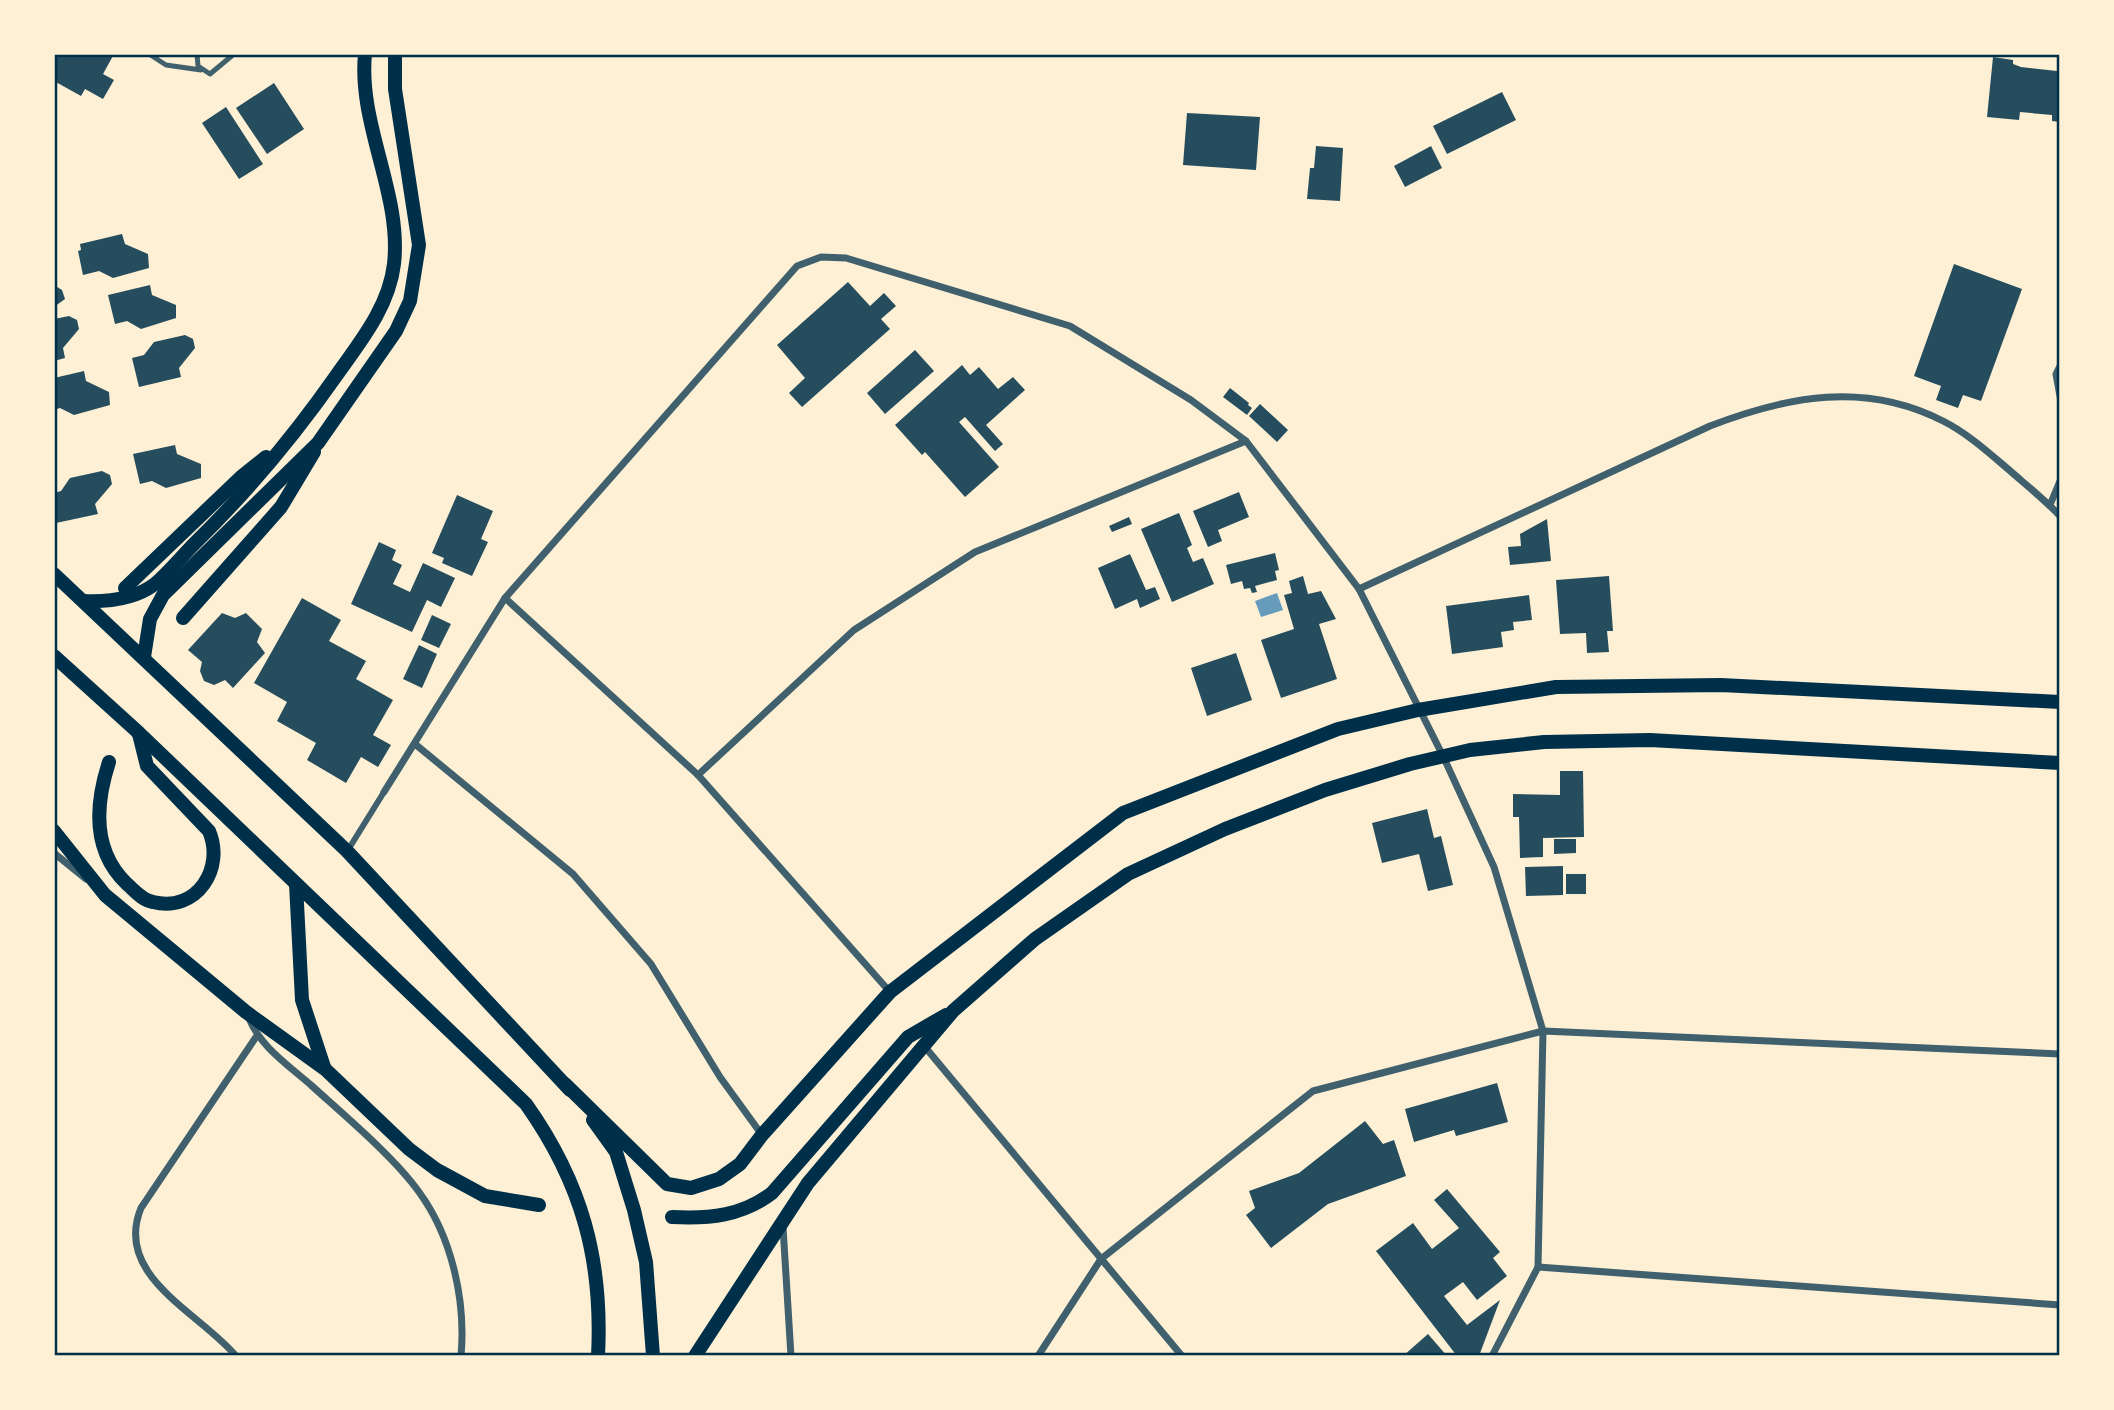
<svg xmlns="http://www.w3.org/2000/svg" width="2114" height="1410" viewBox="0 0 2114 1410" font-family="Roboto,sans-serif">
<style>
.water{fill:#669bbc}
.building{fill:#264d5e}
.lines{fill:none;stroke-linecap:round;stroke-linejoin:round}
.service{stroke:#3f606c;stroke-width:5}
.pedestrian{stroke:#3f606c;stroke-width:6}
.minor{stroke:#3f606c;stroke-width:7}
.secondary{stroke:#003049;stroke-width:14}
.neatline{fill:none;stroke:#003049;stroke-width:2.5}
</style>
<rect width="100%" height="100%" fill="#fdf0d5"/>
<polygon class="water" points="1277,593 1283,610 1261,617 1255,601"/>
<g class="building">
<polygon points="54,54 114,54 103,74 114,80 103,99 85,89 81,96 54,81"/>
<polygon points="1993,57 2013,60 2013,64 2021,67 2057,71 2060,64 2060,122 2052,121 2052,115 2020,112 2019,120 1987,117"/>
<polygon points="274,83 304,129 267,154 236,108"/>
<polygon points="1502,92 1516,120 1447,154 1433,126"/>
<polygon points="226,107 263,164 239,179 202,123"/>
<polygon points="1187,113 1260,117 1256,170 1183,165"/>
<polygon points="1316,146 1343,148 1340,201 1307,199 1310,168 1314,168"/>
<polygon points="1431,146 1442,168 1405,187 1394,166"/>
<polygon points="122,234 125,244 148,254 149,268 113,278 99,271 83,275 78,251 81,250 80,244"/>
<polygon points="1954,264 2022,289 1981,401 1963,395 1958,408 1936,400 1941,386 1914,376"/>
<polygon points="848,282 870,306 884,293 896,306 881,319 890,329 802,407 789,393 805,378 777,345"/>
<polygon points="54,285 62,290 65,299 54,307"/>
<polygon points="150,285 152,295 176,305 176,318 141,329 127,321 115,324 108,295"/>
<polygon points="69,316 77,320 79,329 63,348 65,358 54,361 54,319"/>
<polygon points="185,335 193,339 195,348 179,368 181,377 139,387 132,358 144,355 154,342"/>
<polygon points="915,350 934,371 885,414 867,393"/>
<polygon points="962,365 970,375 979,367 998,389 1013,377 1025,390 986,425 1003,444 995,451 965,417 959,422 999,467 965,497 925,452 922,455 895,425"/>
<polygon points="84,371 86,381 109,392 110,405 74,415 60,408 54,410 54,378"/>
<polygon points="1230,388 1249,403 1248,405 1252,408 1247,415 1223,397"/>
<polygon points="1260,404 1288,430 1277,442 1249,416"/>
<polygon points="175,445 177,454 201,464 201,478 166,488 152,481 140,484 133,454"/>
<polygon points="102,471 110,475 112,484 95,504 98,514 56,523 54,493 61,491 70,478"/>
<polygon points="1239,492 1249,517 1218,530 1222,541 1208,547 1193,511"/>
<polygon points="457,495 493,511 481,539 488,542 472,576 442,563 444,558 432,553"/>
<polygon points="1179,513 1192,545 1187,548 1193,562 1203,558 1214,584 1172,602 1141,529"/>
<polygon points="1129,517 1132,524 1112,532 1109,526"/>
<polygon points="1547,519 1551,561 1510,565 1508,547 1521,546 1520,534"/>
<polygon points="379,542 396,550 392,560 402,565 393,584 410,592 423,563 455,578 441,607 427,600 412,632 351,604"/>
<polygon points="1275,553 1279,570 1275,571 1277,580 1255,586 1257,592 1252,593 1250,588 1244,589 1242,581 1231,584 1226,565"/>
<polygon points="1130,554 1146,590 1155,587 1160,599 1140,608 1137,599 1115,609 1098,568"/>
<polygon points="1303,576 1308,594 1321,591 1336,619 1319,624 1337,679 1281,698 1261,640 1294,629 1284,595 1292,593 1289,581"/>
<polygon points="1609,576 1613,631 1607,631 1609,652 1587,653 1586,633 1560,634 1556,580"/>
<polygon points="1529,595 1532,620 1513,622 1514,630 1501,632 1503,647 1452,654 1446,606"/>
<polygon points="302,598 341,620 329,641 366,661 356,679 393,700 373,735 391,745 378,767 361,757 346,783 307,760 316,743 277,721 287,702 254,683"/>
<polygon points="222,613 235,618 246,613 262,629 257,642 265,653 233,688 225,680 214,685 204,681 200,671 202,662 188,650"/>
<polygon points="432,615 451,624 439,648 421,640"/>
<polygon points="419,645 437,654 422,688 403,679"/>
<polygon points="1236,653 1252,700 1207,716 1191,668"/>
<polygon points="1560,771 1583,771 1584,837 1543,838 1543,857 1520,858 1519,817 1513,817 1513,794 1560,795"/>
<polygon points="1427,809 1434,838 1441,836 1453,885 1428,891 1419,854 1382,863 1372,823"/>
<polygon points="1554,839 1576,839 1576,853 1554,854"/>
<polygon points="1563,866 1563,895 1526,896 1525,867"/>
<rect x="1566" y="874" width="20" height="20"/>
<polygon points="1497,1083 1508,1122 1456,1136 1454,1130 1414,1142 1405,1109"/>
<polygon points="1365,1121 1383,1144 1394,1140 1406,1176 1328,1204 1271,1248 1246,1215 1255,1208 1249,1191 1299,1173"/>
<polygon points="1447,1189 1500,1252 1493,1258 1507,1276 1477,1300 1463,1282 1444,1296 1467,1325 1500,1300 1479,1356 1457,1356 1376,1251 1413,1223 1432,1249 1459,1228 1434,1200"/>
<polygon points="1428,1334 1447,1356 1403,1356"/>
</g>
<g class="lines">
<g class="service">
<polyline points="149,54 166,65 201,70"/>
<polyline points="197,54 198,66 210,74 234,54"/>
</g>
<polyline class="pedestrian" points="348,850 384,792"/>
<g class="minor">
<polyline points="2060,366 2056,374 2060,396"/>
<polyline points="2050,505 2060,481"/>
<path d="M1359,589L1710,426C1788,396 1865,381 1943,421C1967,433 1988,452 2008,469C2025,484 2044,499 2060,516"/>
<polyline points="505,598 698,775 890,992"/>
<polyline points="415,744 573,874 651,964 720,1077 762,1135"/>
<polyline points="698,775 854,630 975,552 1246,441"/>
<polyline points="384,792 505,598 797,266 821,257 846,258 1070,326 1191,400 1246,441 1359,589 1443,756 1494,867 1543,1031 1538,1267 1492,1356"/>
<polyline points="54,853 86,879"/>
<path d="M248,1016C260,1047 287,1064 312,1086C344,1115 394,1157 419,1192C452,1237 466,1301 461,1356"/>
<polyline points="925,1047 1182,1356"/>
<polyline points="783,1227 791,1356"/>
<polyline points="1538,1267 2060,1305"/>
<path d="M236,1356C199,1312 113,1276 141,1208L256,1037"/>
<polyline points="1038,1356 1101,1259 1313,1091 1543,1031 2060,1054"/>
</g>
<g class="secondary">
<polyline points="54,574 347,851 570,1090"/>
<polyline points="125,588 241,477 266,457"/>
<path d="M84,601C107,602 135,599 155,584C169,572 182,556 196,542C248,491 294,436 336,376C360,342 389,307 394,264C402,194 358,125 365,54"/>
<polyline points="183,618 281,507 314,452"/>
<path d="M54,656L139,733L526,1104C582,1183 603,1260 598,1356"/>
<polyline points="144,657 150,619 163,595 318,443 396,331 410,301 419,245 395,89 395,54"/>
<path d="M109,762C95,805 92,851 127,884C135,891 142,900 153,902C197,913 225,868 209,831L147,766L139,734"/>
<polyline points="54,831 105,895 246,1012 325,1069 409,1149 437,1170 485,1196 539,1205"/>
<polyline points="296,884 302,1000 324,1067"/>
<polyline points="565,1084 667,1184 691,1188 719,1179 740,1164 762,1135 890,992 1123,813 1338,729 1418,710 1556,687 1721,685 2060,702"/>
<polyline points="593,1120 616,1152 634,1210 646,1262 653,1356"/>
<path d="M672,1217C709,1219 742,1216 772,1193L908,1037L946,1015"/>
<polyline points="695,1356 808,1183 953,1011 1035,939 1128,874 1225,829 1325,790 1410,764 1470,750 1544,742 1650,740 2060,763"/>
</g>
</g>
<rect width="2114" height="1410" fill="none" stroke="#fdf0d5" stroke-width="112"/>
<rect x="56" y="56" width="2002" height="1298" class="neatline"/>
</svg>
